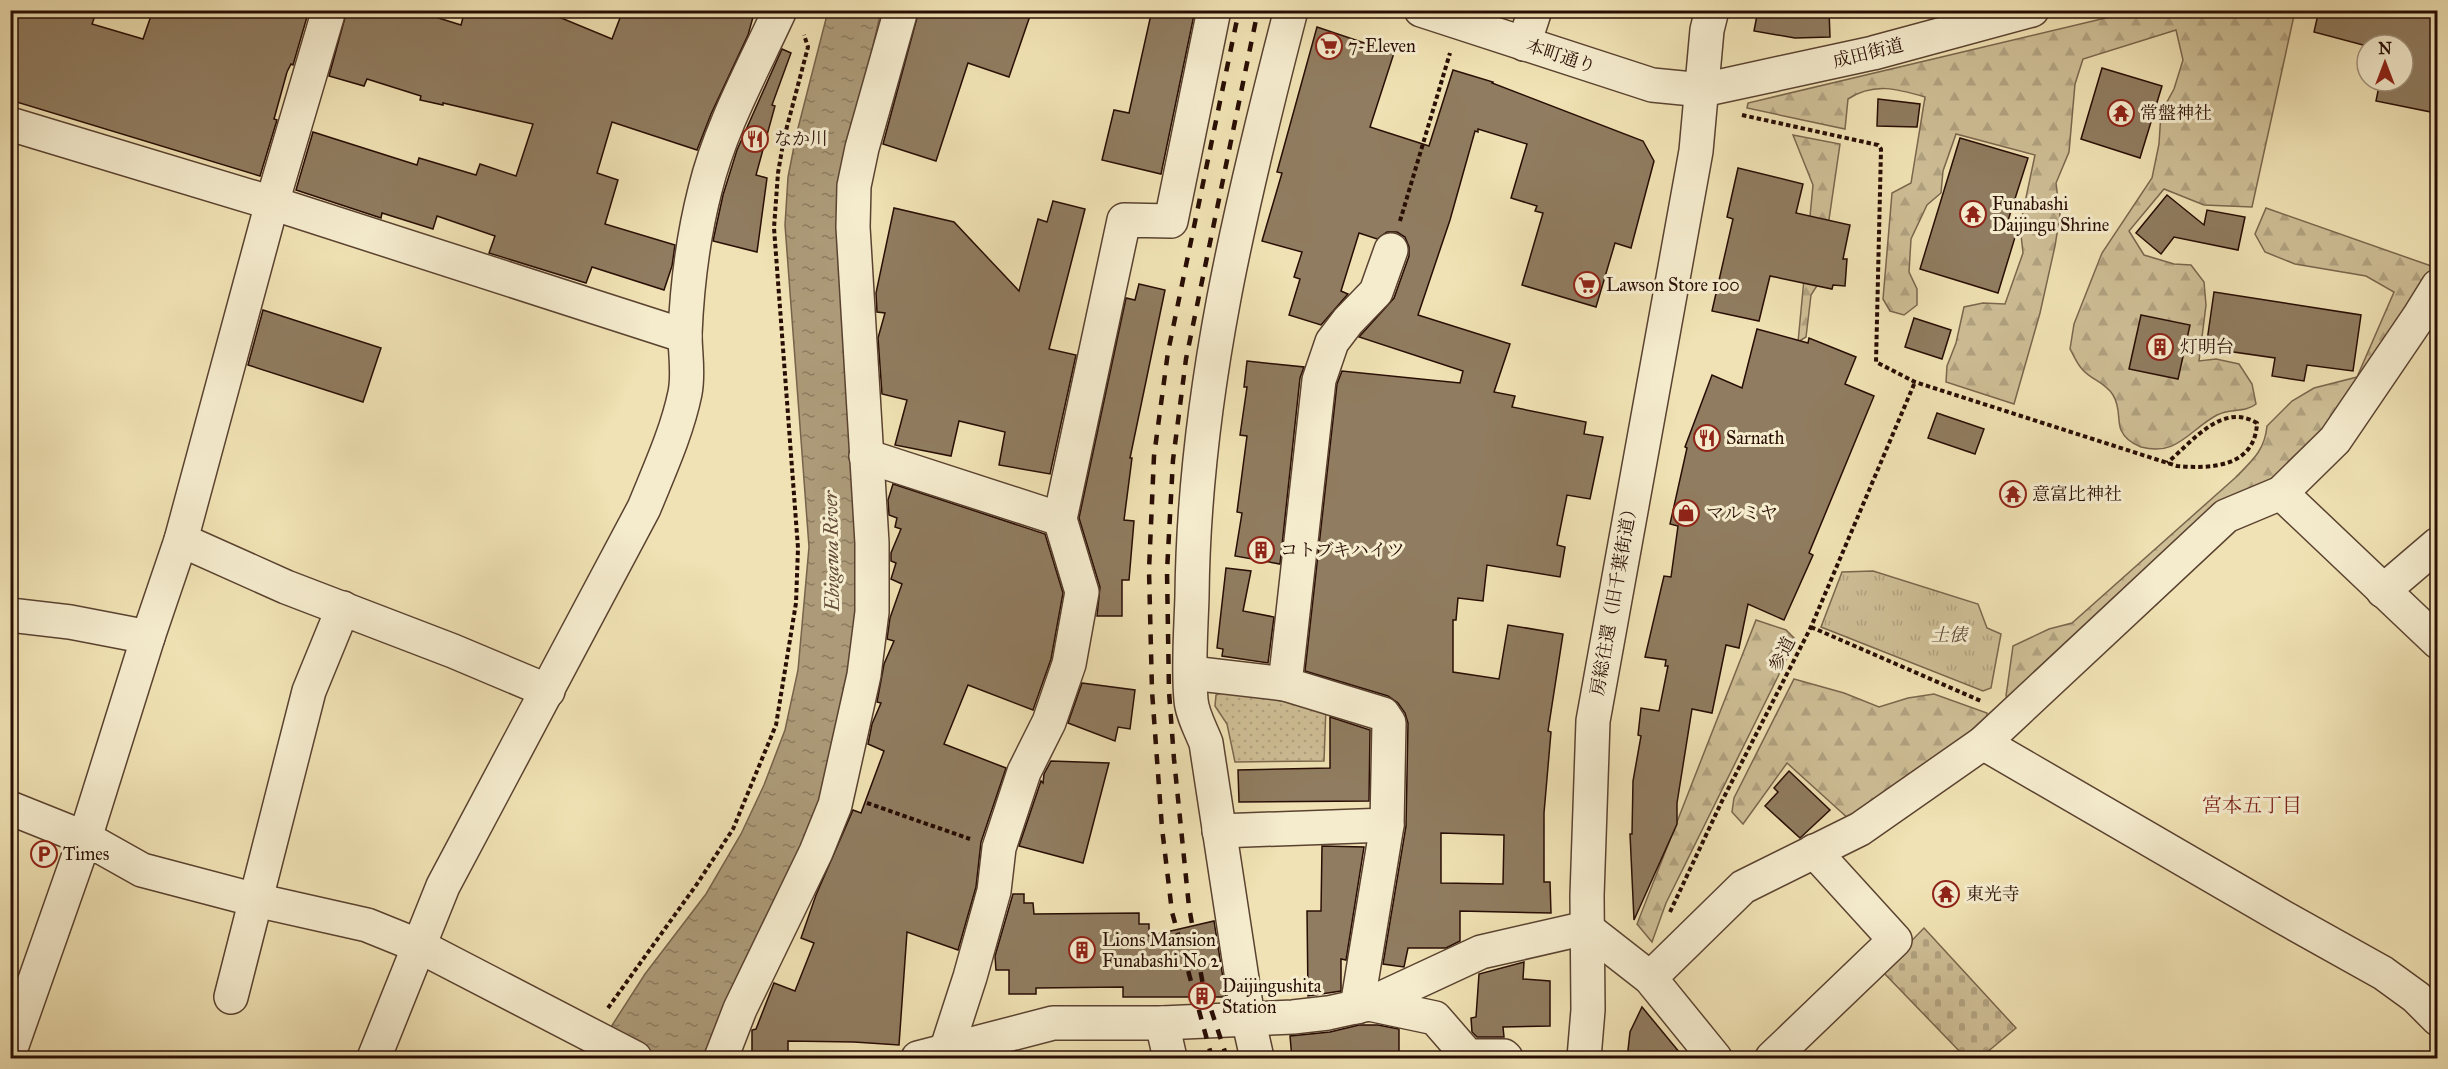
<svg xmlns="http://www.w3.org/2000/svg" width="2448" height="1069" viewBox="0 0 2448 1069" font-family="'IM FELL Great Primer','Noto Serif JP',serif">
<style>
.grass{fill:url(#grass-dots);stroke:#7b664d;stroke-width:1.5}
.forest{fill:url(#forest-firs);stroke:#7b664d;stroke-width:1.5}
.cemetery{fill:url(#cemetery-stones);stroke:#7b664d;stroke-width:1.5}
.park{fill:url(#park-tufts);stroke:#7b664d;stroke-width:1.5}
.water{fill:url(#water-ripples);stroke:#77624a;stroke-width:1.5}
.building{fill:#907c60;stroke:#280d04;stroke-width:1.5;fill-rule:evenodd}
.lines{fill:none;stroke-linecap:round;stroke-linejoin:round}
.minor-casing{stroke:#5a4230;stroke-width:36}
.path{stroke:#280d04;stroke-width:4;stroke-dasharray:4.5 3;stroke-linecap:butt}
.minor{stroke:#f5ecce;stroke-width:33}
.rail{stroke:#280d04;stroke-width:4.5;stroke-dasharray:10 10;stroke-linecap:butt}
.labels{text-anchor:middle;dominant-baseline:central;stroke-width:6;stroke-linejoin:round;paint-order:stroke}
.poi-label{font-size:18px;fill:#280d04;stroke:#f5ecce;text-anchor:start}
.street-label{font-size:18px;fill:#280d04;stroke:#f5ecce}
.park-label{font-size:18px;font-style:italic;fill:#624b37;stroke:#f5ecce}
.water-label{font-size:20px;font-style:italic;fill:#634c38;stroke:#f5ecce}
.neighbourhood-label{font-size:20px;fill:#7a1f14;stroke:#f5ecce}
</style>
<defs>
<pattern id="grass-dots" width="8" height="8" patternUnits="userSpaceOnUse" patternTransform="scale(1.5)"><rect width="8" height="8" fill="#cebe96"/><path d="M2 2h.1M6 6h.1" fill="none" stroke="#b1a280" stroke-width="1.8" stroke-linecap="round"/></pattern>
<pattern id="forest-firs" width="22" height="20" patternUnits="userSpaceOnUse" patternTransform="scale(1.5)"><rect width="22" height="20" fill="#cebe96"/><path d="M5 1l3.5 6h-7zM16 11l3.5 6h-7z" fill="#b1a280"/></pattern>
<pattern id="cemetery-stones" width="16" height="16" patternUnits="userSpaceOnUse" patternTransform="scale(1.5)"><rect width="16" height="16" fill="#cebe96"/><path d="M2 7V4a2 2 0 0 1 4 0v3zM10 15v-3a2 2 0 0 1 4 0v3z" fill="#b1a280"/></pattern>
<pattern id="park-tufts" width="24" height="20" patternUnits="userSpaceOnUse" patternTransform="scale(1.5)"><rect width="24" height="20" fill="#cebe96"/><path d="M3 7l-1-3M5 7V3M7 7l1-3M15 17l-1-3M17 17v-4M19 17l1-3" fill="none" stroke="#b1a280"/></pattern>
<pattern id="water-ripples" width="26" height="14" patternUnits="userSpaceOnUse" patternTransform="scale(1.5)"><rect width="26" height="14" fill="#ac9a78"/><path d="M2 4q2-2 4 0t4 0M15 11q2-2 4 0t4 0" fill="none" stroke="#8c7c60"/></pattern>
</defs>
<rect width="100%" height="100%" fill="#f0e2b4"/>
<filter id="stains"><feTurbulence type="fractalNoise" baseFrequency=".00333" numOctaves="4"/><feColorMatrix values="0 0 0 0 .2 0 0 0 0 .09 0 0 0 0 .02 0 0 0 .5 -.17"/></filter>
<radialGradient id="worn" r=".72"><stop offset=".6" stop-color="#630" stop-opacity="0"/><stop offset="1" stop-color="#630" stop-opacity=".3"/></radialGradient>
<polygon class="grass" points="1229,689 1326,706 1324,761 1235,762 1227,724 1215,706 1216,695"/>
<g class="forest">
<path d="M2135,11H2295L2252,207L2204,205L2164,189L2129,231L2144,255L2174,264L2191,265L2204,282L2206,305L2199,361L2216,359L2239,364L2252,384L2256,404C2245,413 2230,408 2217,415C2189,430 2177,457 2141,447C2133,444 2125,439 2121,430C2117,421 2121,408 2113,395C2105,382 2091,380 2082,369C2077,364 2074,356 2070,349L2074,324L2102,253L2152,178L2159,144L2161,113L2174,89L2183,60L2176,30L2083,59L2075,84L2069,152L2056,183L2060,215L2055,246L2040,313L2014,404L1946,382L1947,366L1956,343L1964,307L1983,303L2005,304L2023,253L2020,226L2035,155L1956,134L1943,171L1941,193L1927,205L1911,239L1909,272L1917,289V305L1904,315L1890,311L1883,299L1892,193L1911,183L1925,97C1898,89 1874,82 1848,99L1845,129L1747,108L1748,103Z"/>
<polygon points="1793,135 1840,144 1820,281 1811,295 1806,337 1798,342 1813,185"/>
<path d="M2266,208L2434,267L2331,435L2013,701L2006,696L2013,646L2049,629L2072,623L2235,478C2252,461 2265,450 2267,426L2292,401L2314,388L2357,377L2394,292L2366,276L2295,264L2265,252L2255,234Z"/>
<polygon points="1756,620 1786,630 1796,640 1666,903 1652,942 1637,924"/>
<polygon points="1794,679 1844,693 1879,707 1908,698 1934,694 1987,713 1988,725 1850,820 1787,763 1743,824 1732,812 1734,798"/>
</g>
<polygon class="cemetery" points="1924,928 2016,1028 1980,1058 1966,1058 1882,971"/>
<polygon class="park" points="1873,571 1978,604 1987,628 2001,634 1991,688 1983,691 1821,627 1842,572"/>
<polygon class="water" points="828,11 881,11 850,146 859,610 851,674 820,799 772,918 702,1058 591,1058 645,974 706,894 741,834 764,785 785,730 798,670 809,547 785,225 788,177 796,136"/>
<g class="building">
<polygon points="10,10 97,10 92,24 143,39 153,10 309,10 293,65 291,64 287,72 274,119 277,120 260,176 10,100"/>
<polygon points="347,10 413,10 461,25 465,10 542,10 612,39 623,10 755,10 748,35 711,114 697,150 612,122 597,173 618,180 605,224 675,245 672,266 664,290 592,267 586,283 489,253 495,236 437,216 433,229 382,213 381,218 296,190 313,132 417,165 419,158 476,175 480,164 516,176 533,124 443,103 443,105 420,100 421,96 367,79 364,86 329,76"/>
<polygon points="919,10 1032,10 1009,77 968,63 936,161 883,144"/>
<polygon points="1152,10 1195,10 1161,174 1102,160 1114,110 1129,113"/>
<polygon points="1758,10 1829,10 1830,37 1795,38 1754,31"/>
<polygon points="2319,10 2438,10 2438,79 2431,112 2376,101 2380,81 2403,81 2403,45 2363,45 2314,32"/>
<path d="M1317,27L1394,53L1370,127L1429,146L1453,70L1493,82L1492,83L1643,141L1654,161L1631,248L1615,243L1596,307L1522,285L1543,213L1535,211L1537,206L1511,198L1527,144L1478,129V132L1475,131L1450,220L1418,315L1510,344L1494,392L1515,396L1512,407L1586,422L1584,434L1603,437L1590,499L1567,495L1557,545L1565,547L1560,577L1487,565L1483,601L1458,598L1456,620H1453V672L1499,679L1508,625L1563,634L1548,731L1551,732L1544,813V882H1550L1551,913L1460,911V941L1446,948H1408L1404,967L1383,964L1406,826L1408,723L1405,713L1398,703L1388,696L1305,671L1337,384L1342,371L1460,383L1463,371L1359,337L1394,298L1409,256V247L1405,237L1397,232H1387L1377,239L1359,233L1341,291L1348,294L1321,325L1289,315L1300,279L1294,277L1302,252L1262,241L1282,173L1277,172ZM1441,833L1504,835L1503,884L1441,883Z"/>
<polygon points="782,49 791,53 772,105 775,106 756,175 767,178 757,252 713,241 723,195 737,150"/>
<polygon points="2102,68 2162,86 2140,158 2081,139"/>
<polygon points="1878,99 1920,104 1917,127 1877,126"/>
<polygon points="1960,138 2028,158 2005,230 2016,234 1998,293 1920,269"/>
<polygon points="1738,168 1803,184 1796,213 1850,225 1843,259 1847,259 1845,286 1833,285 1832,289 1770,276 1759,321 1712,311 1733,219 1727,217"/>
<polygon points="2167,195 2204,225 2207,210 2245,217 2238,250 2174,237 2161,254 2136,233"/>
<polygon points="1053,201 1085,209 1049,349 1076,355 1050,474 999,465 1005,432 959,421 951,456 895,445 907,400 882,394 878,338 885,313 877,312 876,293 894,208 954,222 1019,291 1038,219 1047,222"/>
<polygon points="1139,284 1165,290 1130,458 1132,458 1124,520 1134,521 1129,580 1122,580 1122,616 1097,616 1100,587 1079,518 1126,298 1135,300"/>
<polygon points="2214,292 2361,315 2353,371 2307,365 2304,381 2272,376 2275,358 2206,348"/>
<polygon points="263,310 381,348 363,402 248,365"/>
<polygon points="2141,315 2190,325 2178,379 2129,369"/>
<polygon points="1914,318 1951,330 1942,359 1905,347"/>
<polygon points="1757,329 1808,343 1809,338 1856,357 1845,384 1874,396 1809,553 1813,555 1784,620 1748,604 1739,648 1726,645 1712,713 1692,709 1677,803 1677,824 1634,920 1630,834 1632,834 1633,781 1641,736 1638,735 1641,708 1659,711 1668,666 1665,666 1666,660 1645,657 1664,576 1671,577 1678,526 1670,524 1687,448 1685,447 1712,375 1742,388"/>
<polygon points="1247,361 1304,367 1300,378 1280,564 1235,556 1242,513 1237,512 1247,436 1240,435 1247,387 1244,387"/>
<polygon points="1937,413 1984,429 1975,454 1928,438"/>
<polygon points="893,484 1045,534 1063,593 1051,659 1033,710 968,685 944,744 1006,768 981,842 976,887 958,950 907,932 899,1045 854,1042 788,1041 788,1054 752,1054 752,1030 756,1029 774,983 795,991 814,943 801,938 816,895 853,810 861,813 884,751 868,744 872,724 881,703 877,702 884,664 894,641 887,639 890,618 902,584 891,579 896,563 891,561 891,553 901,529 895,527 897,518 889,515 888,500"/>
<polygon points="1226,568 1251,571 1243,611 1274,617 1268,663 1222,656 1223,649 1217,648"/>
<polygon points="1082,683 1135,690 1130,729 1118,727 1115,741 1068,723"/>
<polygon points="1330,717 1370,730 1369,801 1239,802 1238,770 1330,768"/>
<polygon points="1051,761 1109,763 1083,863 1019,846 1041,781 1043,783 1044,774"/>
<polygon points="1789,771 1830,810 1800,838 1765,806 1778,792 1774,788"/>
<polygon points="1322,846 1364,847 1346,960 1341,959 1341,991 1308,996 1307,911 1321,911"/>
<polygon points="1013,894 1024,894 1024,903 1033,903 1034,914 1139,913 1139,924 1149,924 1149,936 1214,921 1226,997 1123,997 1123,987 1036,988 1036,994 1009,994 1009,970 996,970 995,956"/>
<polygon points="1524,962 1523,979 1550,981 1550,1026 1503,1027 1504,1037 1477,1037 1472,1032 1471,1018 1476,1017 1479,974"/>
<polygon points="1642,1007 1685,1059 1627,1059 1630,1032"/>
<polygon points="1359,1025 1378,1025 1399,1029 1399,1059 1292,1059 1290,1036 1330,1032"/>
</g>
<g class="lines">
<defs>
<g id="minor">
<polyline points="1421,10 1652,85 1703,90 1873,53 2032,10"/>
<polyline points="1524,44 1535,10"/>
<polyline points="10,124 272,203 685,336"/>
<polyline points="866,456 1060,519"/>
<polyline points="2281,493 2438,642"/>
<polyline points="181,540 286,587 453,651 548,691"/>
<polyline points="2383,591 2438,544"/>
<polyline points="10,615 70,622 148,637"/>
<polyline points="1191,673 1285,684 1383,714 1389,723 1387,825 1357,1007"/>
<polyline points="1285,684 1319,380 1332,342 1348,321 1376,292 1391,250"/>
<polyline points="1983,743 2281,916 2383,973 2416,997 2438,1019"/>
<polyline points="10,808 85,838 142,870 256,900 367,925 419,946 635,1058"/>
<polyline points="1219,831 1387,825"/>
<polyline points="1586,928 1650,978 1715,1058"/>
<polyline points="1650,978 1743,887 1860,829 1983,743 2226,516 2281,493 2335,440 2420,315 2438,286"/>
<polyline points="231,997 309,691 343,608"/>
<polyline points="1369,1004 1435,1018 1468,1056 1504,1056 1506,1058"/>
<polyline points="1162,1023 1170,1058"/>
<polyline points="10,1051 85,838 148,637 181,540 272,203 329,10"/>
<polyline points="946,1051 970,977 994,891 999,848 1024,772 1049,722 1069,664 1082,592 1060,519 1124,220 1171,221 1214,10"/>
<path d="M374,1058L443,886L644,508C659,471 677,432 685,393C689,373 685,354 685,334C687,286 693,237 705,190C720,128 753,69 780,10"/>
<polyline points="721,1058 740,1009 816,852 835,805 864,675 872,612 872,543 853,227 854,186 862,148 901,10"/>
<polyline points="918,1058 1053,1023 1162,1023 1293,1017 1328,1013 1369,1004 1481,952 1586,928"/>
<path d="M1257,1058L1248,1018L1206,743C1201,730 1192,714 1191,700C1188,666 1191,630 1192,596C1194,396 1241,203 1291,10"/>
<polyline points="1584,1058 1588,1010 1587,896 1593,721 1696,151 1707,30 1712,10"/>
<polyline points="1772,1058 1895,940 1814,851"/>
</g>
</defs>
<use href="#minor" class="minor-casing"/>
<g class="path">
<path d="M1742,115L1878,145L1881,149L1876,362L1915,382L2177,466C2212,469 2255,467 2257,423C2222,402 2193,441 2167,463"/>
<polyline points="1400,221 1450,53"/>
<polyline points="1811,627 1981,701"/>
<polyline points="867,803 970,839"/>
<polyline points="1670,912 1722,801 1811,627 1915,382"/>
<polyline points="608,1008 697,884 733,829 776,725 796,603 798,548 774,228 778,173 784,138 808,47 804,35"/>
</g>
<use href="#minor" class="minor"/>
<g class="rail">
<polyline points="1212,1058 1172,912 1162,828 1152,691 1149,570 1154,456 1168,352 1239,10"/>
<polyline points="1227,1058 1203,985 1189,907 1174,759 1169,692 1167,571 1173,460 1186,359 1258,10"/>
</g>
</g>
<defs>
<symbol id="supermarket-ring" viewBox="-11 -11 22 22"><circle r="9.5" fill="#f5ecce" stroke="#8f2418" stroke-width="1.5"/><path d="M-6-5.5h2.5l.6 2H6L4.5 2H-2.5L-4.4-4H-6ZM-1.5 3.2a1.3 1.3 0 1 0 .1 0ZM3 3.2a1.3 1.3 0 1 0 .1 0Z" fill="#8f2418"/></symbol>
<symbol id="temple-ring" viewBox="-11 -11 22 22"><circle r="9.5" fill="#f5ecce" stroke="#8f2418" stroke-width="1.5"/><path d="M0-6L5-2H3V0L6.5 2.5H4V6H1.5V3h-3V6H-4V2.5H-6.5L-3 0V-2H-5Z" fill="#8f2418"/></symbol>
<symbol id="restaurant-ring" viewBox="-11 -11 22 22"><circle r="9.5" fill="#f5ecce" stroke="#8f2418" stroke-width="1.5"/><path d="M-5-6h1v4h1v-4h1v4h1v-4h1v5L-1.5 .5V6h-2V.5L-5-1ZM5-6V6H3V1.5H1.5Q1.5-4 5-6Z" fill="#8f2418"/></symbol>
<symbol id="building-ring" viewBox="-11 -11 22 22"><circle r="9.5" fill="#f5ecce" stroke="#8f2418" stroke-width="1.5"/><path d="M-4-6H4V6H1V3H-1V6H-4ZM-2.5-4.3h1.7v1.8h-1.7ZM.8-4.3h1.7v1.8H.8ZM-2.5-1h1.7V.8h-1.7ZM.8-1h1.7V.8H.8Z" fill="#8f2418"/></symbol>
<symbol id="shop-ring" viewBox="-11 -11 22 22"><circle r="9.5" fill="#f5ecce" stroke="#8f2418" stroke-width="1.5"/><path d="M-5-2.5h2.3a2.7 3.5 0 0 1 5.4 0H5L5.5 6h-11ZM-1.5-2.5h3a1.5 2.3 0 0 0-3 0Z" fill="#8f2418"/></symbol>
<symbol id="parking-ring" viewBox="-11 -11 22 22"><circle r="9.5" fill="#f5ecce" stroke="#8f2418" stroke-width="1.5"/><path d="M-3.5-5.5H1a3.5 3.5 0 0 1 0 7H-1V5.5H-3.5ZM-1-3.4V-.6H.8a1.4 1.4 0 0 0 0-2.8Z" fill="#8f2418"/></symbol>
</defs>
<g fill-rule="evenodd">
<use href="#supermarket-ring" x="1314" y="31" width="30" height="30"/>
<use href="#temple-ring" x="2106" y="98" width="30" height="30"/>
<use href="#restaurant-ring" x="740" y="124" width="30" height="30"/>
<use href="#temple-ring" x="1958" y="199" width="30" height="30"/>
<use href="#supermarket-ring" x="1572" y="270" width="30" height="30"/>
<use href="#building-ring" x="2145" y="332" width="30" height="30"/>
<use href="#restaurant-ring" x="1692" y="423" width="30" height="30"/>
<use href="#temple-ring" x="1998" y="479" width="30" height="30"/>
<use href="#shop-ring" x="1671" y="498" width="30" height="30"/>
<use href="#building-ring" x="1246" y="535" width="30" height="30"/>
<use href="#parking-ring" x="29" y="839" width="30" height="30"/>
<use href="#temple-ring" x="1931" y="879" width="30" height="30"/>
<use href="#building-ring" x="1067" y="935" width="30" height="30"/>
<use href="#building-ring" x="1187" y="981" width="30" height="30"/>
</g>
<g class="labels">
<g class="poi-label">
<text x="1348" y="46">7-Eleven</text>
<text x="2140" y="113">常盤神社</text>
<text x="774" y="139">なか川</text>
<text x="1992" y="204">Funabashi<tspan x="1992" dy="21">Daijingu Shrine</tspan></text>
<text x="1606" y="285">Lawson Store 100</text>
<text x="2180" y="347">灯明台</text>
<text x="1726" y="438">Sarnath</text>
<text x="2032" y="494">意富比神社</text>
<text x="1706" y="513">マルミヤ</text>
<text x="1280" y="550">コトブキハイツ</text>
<text x="63" y="854">Times</text>
<text x="1966" y="894">東光寺</text>
<text x="1102" y="940">Lions Mansion<tspan x="1102" dy="21">Funabashi No 2</tspan></text>
<text x="1222" y="986">Daijingushita<tspan x="1222" dy="21">Station</tspan></text>
</g>
<g class="street-label">
<text transform="translate(1868 53) rotate(-14)">成田街道</text>
<text transform="translate(1561 56) rotate(18)">本町通り</text>
<text transform="translate(1614 598) rotate(-80)">房総往還（旧千葉街道）</text>
<text transform="translate(1782 654) rotate(-63)">参道</text>
</g>
<g class="park-label">
<text x="1949" y="635">土俵</text>
</g>
<g class="water-label">
<text transform="translate(831 551) rotate(-91)">Ebigawa River</text>
</g>
<g class="neighbourhood-label">
<text x="2252" y="805">宮本五丁目</text>
</g>
</g>
<rect width="2448" height="1069" fill="none" stroke="#f0e2b4" stroke-width="36"/>
<rect x="12" y="12" width="2424" height="1045" fill="none" stroke="#280d04" stroke-width="3"/>
<rect x="18" y="18" width="2412" height="1033" fill="none" stroke="#280d04" stroke-width="1.5"/>
<g transform="translate(2385 63)"><circle r="28" fill="#f5ecce" stroke="#a3937d" stroke-width="1.5"/>
<path d="M0-4.5L10 22L0 15L-10 22Z" fill="#8f2418"/>
<text y="-9" font-size="16" font-weight="bold" text-anchor="middle" fill="#280d04">N</text>
</g>
<rect width="100%" height="100%" filter="url(#stains)"/>
<rect width="100%" height="100%" fill="url(#worn)"/>
</svg>
